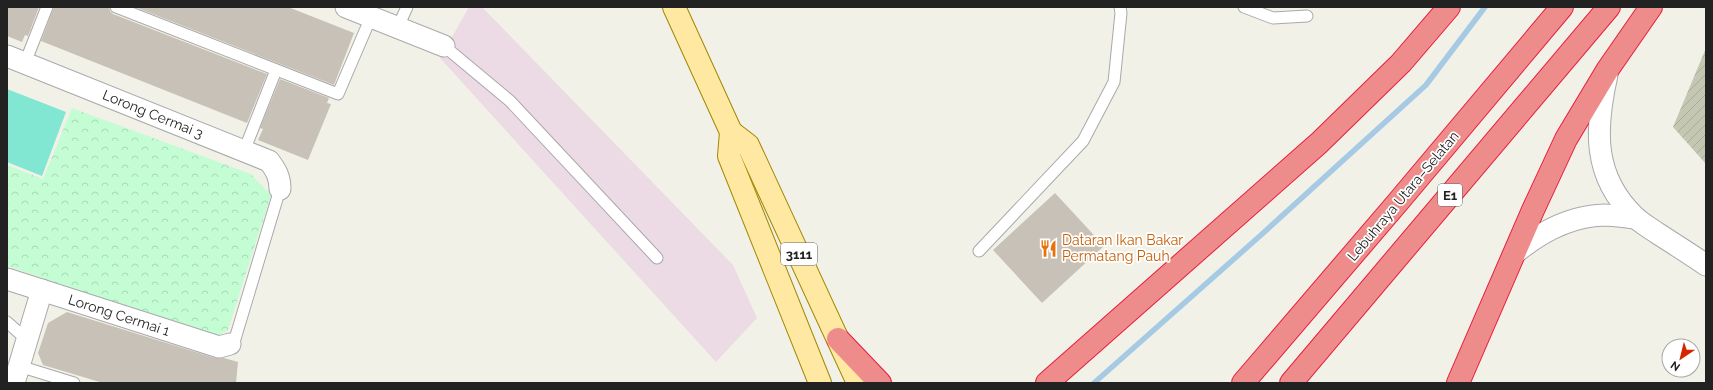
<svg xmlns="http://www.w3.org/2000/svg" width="1713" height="390" viewBox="0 0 1713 390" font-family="Raleway,sans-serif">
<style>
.industrial{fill:#ecdae5}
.construction{fill:url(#construction-furrows)}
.park{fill:url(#park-crowns)}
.pitch{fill:#81e6d2}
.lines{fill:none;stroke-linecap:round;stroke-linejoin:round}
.stream{stroke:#a6cae3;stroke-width:5.5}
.building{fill:#c8c1b7}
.service-casing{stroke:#a9a9a9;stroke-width:13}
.minor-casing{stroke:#a9a9a9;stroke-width:23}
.primary-casing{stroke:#a08800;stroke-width:24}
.motorway-casing{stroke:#e81d3d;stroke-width:24}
.service{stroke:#fff;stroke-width:11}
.minor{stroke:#fff;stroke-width:21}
.primary{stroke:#ffe8a1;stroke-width:22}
.motorway{stroke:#ee8c8c;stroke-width:22}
.labels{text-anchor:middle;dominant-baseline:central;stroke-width:3.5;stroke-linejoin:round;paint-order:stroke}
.shield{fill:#fff;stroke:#646464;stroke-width:1}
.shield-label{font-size:13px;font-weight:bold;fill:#222}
.street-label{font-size:14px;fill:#222;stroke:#fff}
.food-label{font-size:14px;fill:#c56008;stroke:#fff;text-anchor:start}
</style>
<defs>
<pattern id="construction-furrows" width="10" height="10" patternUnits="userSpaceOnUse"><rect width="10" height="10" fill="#c4c8b2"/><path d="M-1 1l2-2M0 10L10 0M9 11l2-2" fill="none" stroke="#a8ac99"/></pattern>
<pattern id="park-crowns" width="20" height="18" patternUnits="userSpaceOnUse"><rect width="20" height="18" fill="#c4fdd3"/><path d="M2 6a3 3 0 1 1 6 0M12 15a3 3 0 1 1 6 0" fill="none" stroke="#a8d9b5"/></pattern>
</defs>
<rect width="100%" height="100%" fill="#f2f1e8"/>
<polygon class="industrial" points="469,7 482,7 733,265 757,318 716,362 440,58"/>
<polygon class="construction" points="1706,48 1706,164 1673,127"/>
<polygon class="park" points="72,108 251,174 271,195 228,330 216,337 7,266 7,165 43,179"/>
<polygon class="pitch" points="7,89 66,112 42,176 7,162"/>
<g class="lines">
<polyline class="stream" points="1094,383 1261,235 1426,85 1485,7"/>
</g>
<g class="building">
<polygon points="7,7 39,7 28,36 25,35 22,42 7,36"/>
<polygon points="54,7 109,7 110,11 113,14 267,74 247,123 41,41"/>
<polygon points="135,7 288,7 354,33 334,85"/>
<polygon points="280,79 329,98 327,103 331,104 308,160 258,140 263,129 260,128"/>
<polygon points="1055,193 1104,246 1042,303 993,250"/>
<polygon points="67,312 215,358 224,358 238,362 236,383 103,383 43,365 38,353 48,323"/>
</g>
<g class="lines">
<defs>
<g id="service">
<polyline points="116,7 338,94 371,17"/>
<polyline points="1244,7 1273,18 1307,16"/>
<polyline points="398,27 407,7"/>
<polyline points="444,46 510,101 657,258"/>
<polyline points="25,63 47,7"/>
<polyline points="244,151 276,70"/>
<polyline points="979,251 1083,141 1114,82 1121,13 1120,7"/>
<polyline points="7,322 27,340"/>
<polyline points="230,344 235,339 280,189"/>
<polyline points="19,366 74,383"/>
</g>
<g id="minor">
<polyline points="346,7 444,46"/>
<path d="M7,56L269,161C276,170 280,177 280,189"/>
<path d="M1607,75C1595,128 1592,176 1635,217C1641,223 1650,228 1657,233C1674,244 1690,254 1706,265"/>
<path d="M1514,254C1539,233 1570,216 1604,215C1614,215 1625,217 1635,218"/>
<polyline points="7,279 219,347 230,344"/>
<polyline points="14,383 42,290"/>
</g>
<g id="primary">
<polyline points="674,7 731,132 729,156 820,383"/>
<polyline points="731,132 748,145 858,383"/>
</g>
<g id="motorway">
<polyline points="838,339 880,383"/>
<polyline points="1047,383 1319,143 1401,63 1449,7"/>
<polyline points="1243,383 1398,202 1562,7"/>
<polyline points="1291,383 1609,7"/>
<polyline points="1458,383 1533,210 1566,139 1608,69 1651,7"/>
</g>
</defs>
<use href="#service" class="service-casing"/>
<use href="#minor" class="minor-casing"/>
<use href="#primary" class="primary-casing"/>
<use href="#motorway" class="motorway-casing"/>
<use href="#service" class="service"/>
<use href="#minor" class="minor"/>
<use href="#primary" class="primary"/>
<use href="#motorway" class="motorway"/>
</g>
<defs>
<symbol id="restaurant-bare" viewBox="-9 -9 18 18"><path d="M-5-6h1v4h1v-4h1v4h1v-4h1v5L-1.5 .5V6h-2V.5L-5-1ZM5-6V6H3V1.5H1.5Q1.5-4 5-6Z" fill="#e8710a" stroke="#fff" stroke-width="2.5" paint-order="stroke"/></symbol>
</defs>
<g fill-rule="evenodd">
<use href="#restaurant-bare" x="1036" y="236" width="25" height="25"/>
</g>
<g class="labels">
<g class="shield">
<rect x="1438" y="184" width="24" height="22" rx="3"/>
<rect x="781" y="243" width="36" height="22" rx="3"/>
</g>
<g class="shield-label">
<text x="1450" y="195">E1</text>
<text x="799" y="254">3111</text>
</g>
<g class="street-label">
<text transform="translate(153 114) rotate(22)">Lorong Cermai 3</text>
<text transform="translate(1403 196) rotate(-50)">Lebuhraya Utara–Selatan</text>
<text transform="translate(119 315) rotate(18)">Lorong Cermai 1</text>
</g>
<g class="food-label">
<text x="1062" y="240">Dataran Ikan Bakar<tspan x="1062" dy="16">Permatang Pauh</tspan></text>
</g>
</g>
<rect width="1713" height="390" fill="none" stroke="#222222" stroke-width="16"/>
<g transform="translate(1681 358) rotate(215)"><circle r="19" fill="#ffffff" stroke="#a7a7a7"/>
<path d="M0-3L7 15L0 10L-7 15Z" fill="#d42700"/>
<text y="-6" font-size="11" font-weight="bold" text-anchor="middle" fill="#222222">N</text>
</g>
</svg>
